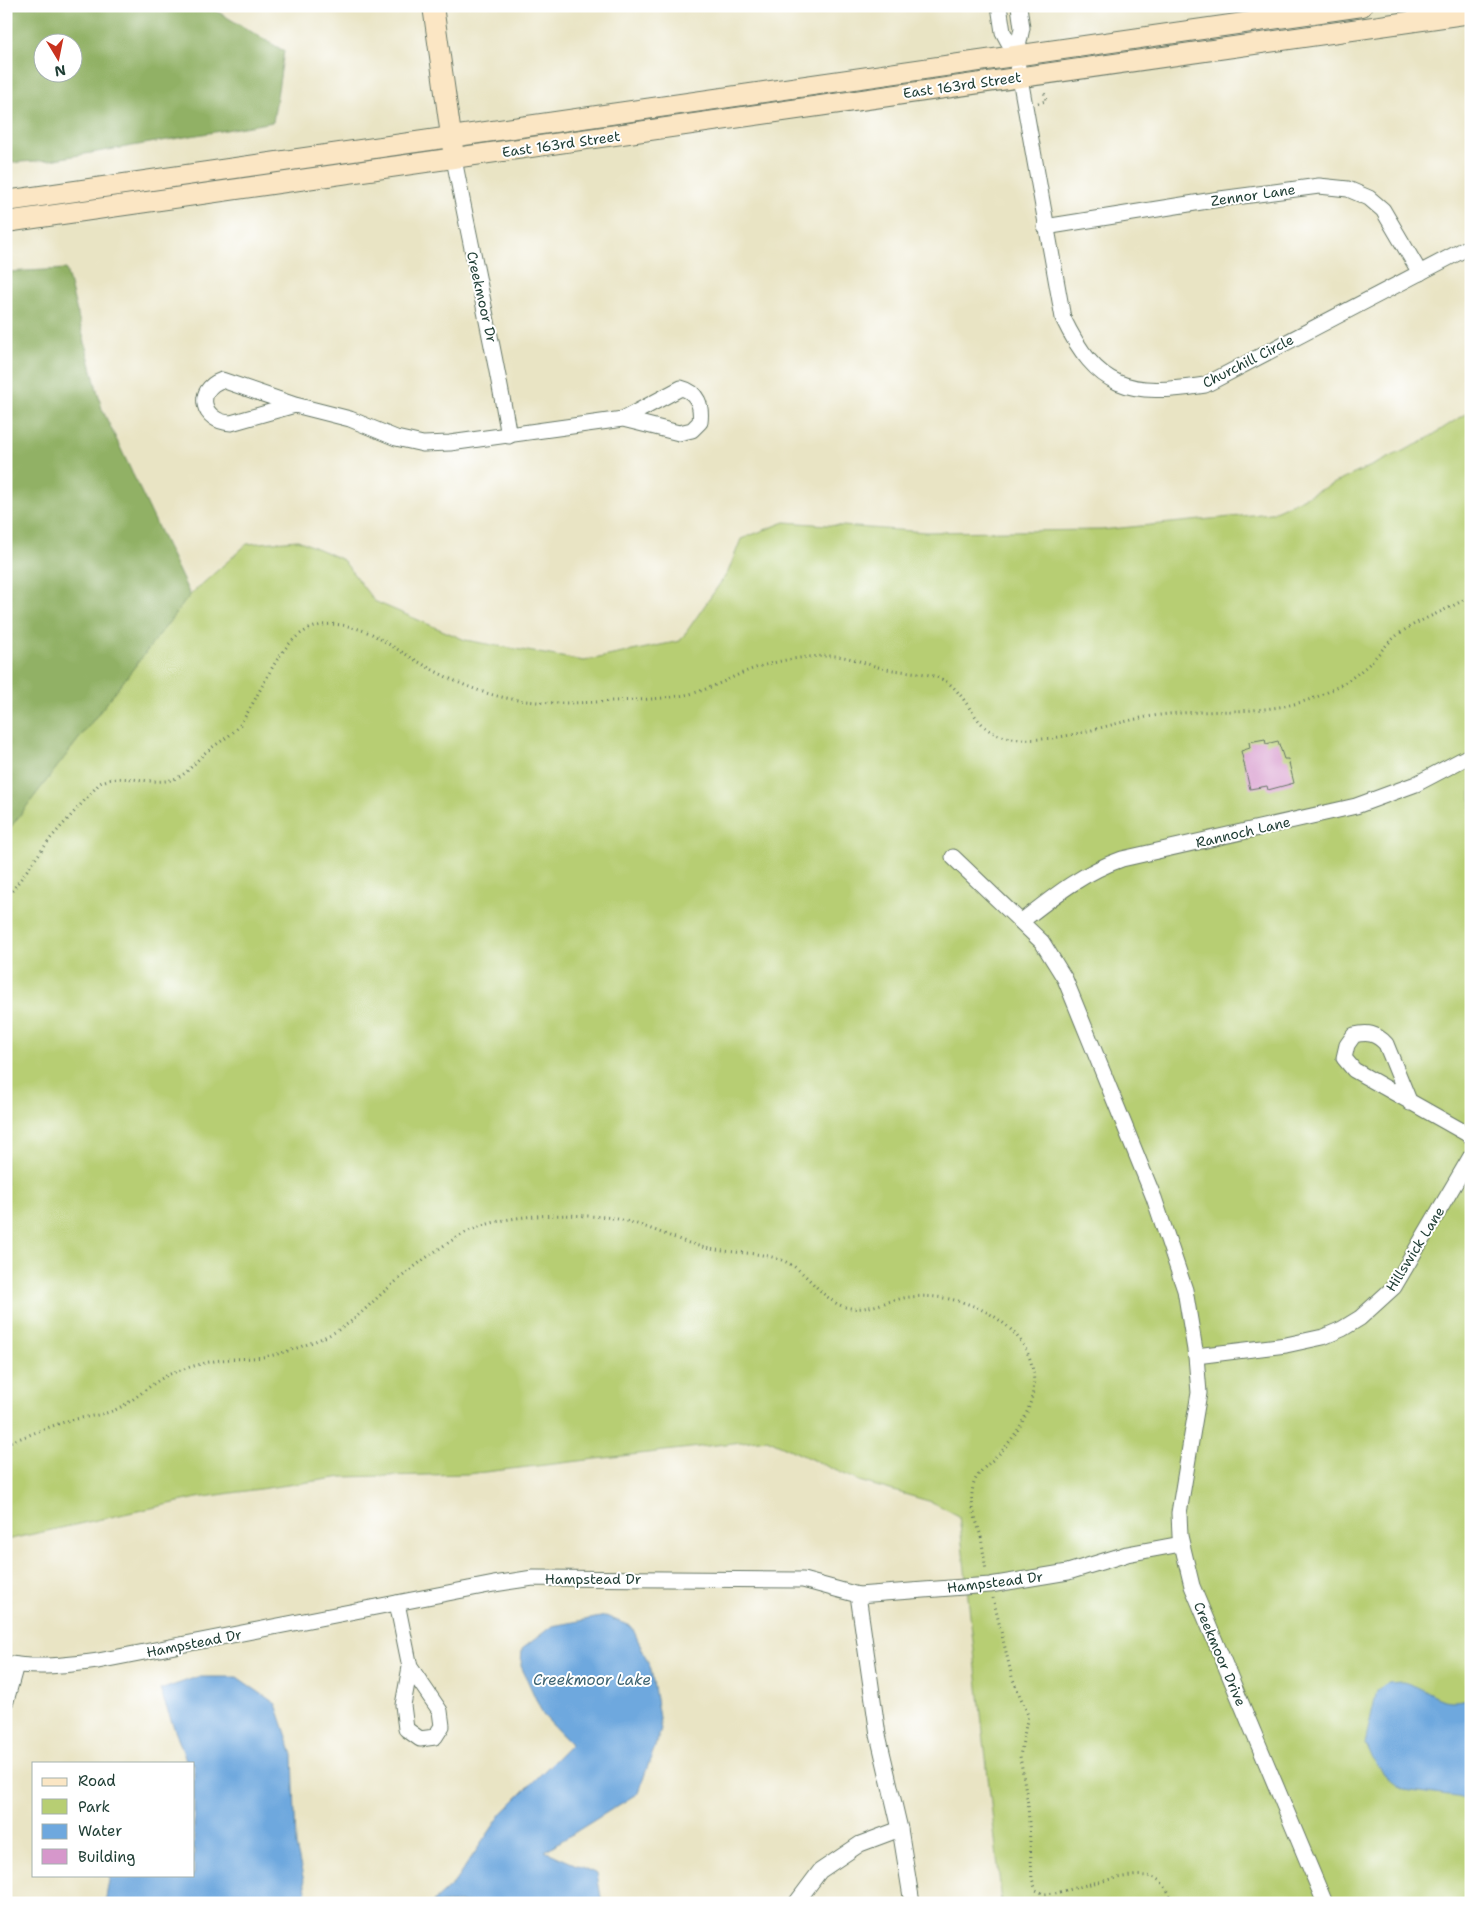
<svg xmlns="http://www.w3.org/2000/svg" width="1477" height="1909" viewBox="0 0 1477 1909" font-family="'Shantell Sans',sans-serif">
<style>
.green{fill:#b7ce73;stroke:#6b8654}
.forest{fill:#91b165;stroke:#58774c;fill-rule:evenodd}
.water{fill:#6ea8de;stroke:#467289}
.building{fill:#d697cb}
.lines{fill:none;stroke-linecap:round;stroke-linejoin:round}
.street-casing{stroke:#676;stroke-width:17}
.secondary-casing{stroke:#676;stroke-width:22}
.path{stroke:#676;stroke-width:3;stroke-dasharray:1 4;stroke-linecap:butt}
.street{stroke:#fff;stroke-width:15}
.secondary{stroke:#fbe6c4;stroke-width:20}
.labels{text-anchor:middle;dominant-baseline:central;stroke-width:4;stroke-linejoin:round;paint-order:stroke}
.street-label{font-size:14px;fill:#1f3d34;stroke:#fff}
.water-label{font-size:15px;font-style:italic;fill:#3b6270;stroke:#fff}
</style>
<rect width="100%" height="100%" fill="#fff"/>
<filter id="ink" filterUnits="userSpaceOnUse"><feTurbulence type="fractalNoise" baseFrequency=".02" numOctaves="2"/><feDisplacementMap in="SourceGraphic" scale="10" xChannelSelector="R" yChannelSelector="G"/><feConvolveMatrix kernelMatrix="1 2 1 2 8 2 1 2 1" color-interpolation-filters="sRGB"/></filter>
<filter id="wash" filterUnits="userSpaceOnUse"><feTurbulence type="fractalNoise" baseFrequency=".0096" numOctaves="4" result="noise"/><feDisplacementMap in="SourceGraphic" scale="20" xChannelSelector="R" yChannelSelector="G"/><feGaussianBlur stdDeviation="1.12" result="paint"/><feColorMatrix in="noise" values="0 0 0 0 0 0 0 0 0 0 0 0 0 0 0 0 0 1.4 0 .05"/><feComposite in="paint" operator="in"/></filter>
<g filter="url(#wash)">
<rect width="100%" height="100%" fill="#e9e4c4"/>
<polygon class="green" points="1471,410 1471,1903 1002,1903 959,1516 932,1502 859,1481 767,1439 468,1474 343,1477 197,1498 6,1540 6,833 190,595 247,544 298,540 343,560 374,601 465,640 584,661 680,641 728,572 741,539 785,522 926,532 1101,530 1271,513 1422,442"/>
<g class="forest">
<path d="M30,6H208L284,51L273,122L50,160L6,163V10ZM42,42H72V72H42Z"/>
<polygon points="66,269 102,409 190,595 6,833 6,272"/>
</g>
<g class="water">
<polygon points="606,1616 632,1627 651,1669 661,1730 638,1793 545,1851 597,1874 602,1903 432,1903 454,1883 502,1813 571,1744 543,1715 521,1666 522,1649 552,1626"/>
<polygon points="197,1677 237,1677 276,1704 293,1755 296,1846 309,1903 105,1903 110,1875 194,1875 194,1763 187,1763 160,1690"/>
<path d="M1403,1682C1433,1690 1438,1708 1471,1698V1799L1404,1790L1386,1776L1372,1759L1365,1743L1377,1690L1388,1683Z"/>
</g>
<g id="blocks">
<polygon class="building" points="1265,739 1266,744 1278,741 1284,759 1288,759 1294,783 1268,790 1267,786 1250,789 1241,751 1250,748 1249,742"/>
</g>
</g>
<g filter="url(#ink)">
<use href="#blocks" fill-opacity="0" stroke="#676" stroke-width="1"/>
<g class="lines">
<defs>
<g id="street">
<path d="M999,6L1003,32L1016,56L1063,318C1097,389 1129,397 1205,385L1471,246"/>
<polyline points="1016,56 1022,28 1019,6"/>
<path d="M454,159C472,252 493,343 509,436"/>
<polyline points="1045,227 1220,199 1319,186 1348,189 1369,198 1383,210 1420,273"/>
<path d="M295,405L231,423C202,422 194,390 222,380L295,405L350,419L396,438L423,444L450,443L623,419L681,388C698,392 702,406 700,422L692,430L679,433L623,419"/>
<polyline points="953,857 1042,942 1065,979 1154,1198 1185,1290 1196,1356 1199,1393 1179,1513 1180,1536 1192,1586 1325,1903"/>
<path d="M1022,921C1054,896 1082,873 1122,859L1356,806L1416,784L1471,755"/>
<path d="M1410,1103L1386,1044C1376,1033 1368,1032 1354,1035L1347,1045L1344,1058L1354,1070L1471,1136"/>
<polyline points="1196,1356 1286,1345 1323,1337 1342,1329 1360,1318 1394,1287 1471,1156"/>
<polyline points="858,1595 878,1735 900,1829 912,1903"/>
<polyline points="397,1603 410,1667 403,1705 406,1729 420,1739 435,1737 442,1726 440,1711 410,1667"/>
<path d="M6,1663C37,1669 67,1665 98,1661L494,1584L533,1578L803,1580L858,1595L990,1585L1068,1572L1127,1554L1181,1544"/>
<polyline points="6,1701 16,1665"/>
<polyline points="796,1903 820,1871 860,1844 900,1829"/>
</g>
<g id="secondary">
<polyline points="433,6 453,150"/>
<polyline points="6,201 1362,6"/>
<polyline points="6,222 1471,13"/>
</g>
</defs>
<use href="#street" class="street-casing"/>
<use href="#secondary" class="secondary-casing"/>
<g class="path">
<polyline points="1038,103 1046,101 1044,91"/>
<path d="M6,899L50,839L100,783C127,769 159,793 185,773C192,767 199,758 206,752C218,742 233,736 241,723C276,670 288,598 372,634C404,653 437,675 472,688C518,706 564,704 613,701C638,700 665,699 690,694C715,688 737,673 762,666C784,659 809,656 832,656C849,656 863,663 878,667C902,674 933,669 952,686C970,702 976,729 1002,736C1054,749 1108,721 1160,715C1212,708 1268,717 1319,696C1337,688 1354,678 1369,664C1380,653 1389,640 1403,631C1424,617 1450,610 1471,595"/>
<path d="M6,1443C26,1437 45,1428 64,1422C82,1416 100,1417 117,1409C138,1399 153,1380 175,1372C189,1367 206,1362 221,1360C237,1358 253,1359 269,1356C288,1352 309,1344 327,1336C353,1324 365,1308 386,1290C409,1270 448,1239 476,1228C516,1213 564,1214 605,1217C642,1221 674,1241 710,1249C736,1254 767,1251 790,1264C811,1276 826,1305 850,1308C869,1311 891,1299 910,1297C955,1292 1014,1314 1030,1359C1042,1393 1023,1427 1001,1452C991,1463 979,1469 974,1483C968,1502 976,1518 981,1537C983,1548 984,1559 986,1570"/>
<path d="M993,1598L1012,1677L1028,1715L1020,1756L1028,1804L1032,1879L1036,1890L1045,1894L1055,1893C1080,1888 1132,1869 1155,1878C1164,1882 1170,1894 1173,1903"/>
</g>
<use href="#street" class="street"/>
<use href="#secondary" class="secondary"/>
</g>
</g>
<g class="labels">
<g class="street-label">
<text transform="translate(962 85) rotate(-8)">East 163rd Street</text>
<text transform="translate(561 144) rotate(-8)">East 163rd Street</text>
<text transform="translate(1253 195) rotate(-8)">Zennor Lane</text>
<text transform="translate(482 297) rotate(77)">Creekmoor Dr</text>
<text transform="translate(1248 361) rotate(-27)">Churchill Circle</text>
<text transform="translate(1243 832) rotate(-13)">Rannoch Lane</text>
<text transform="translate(1415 1249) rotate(-58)">Hillswick Lane</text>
<text x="593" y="1579">Hampstead Dr</text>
<text transform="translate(995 1582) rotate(-7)">Hampstead Dr</text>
<text transform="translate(194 1643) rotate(-11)">Hampstead Dr</text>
<text transform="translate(1220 1654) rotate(67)">Creekmoor Drive</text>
</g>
<g class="water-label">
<text x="592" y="1680">Creekmoor Lake</text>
</g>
</g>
<rect width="1477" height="1909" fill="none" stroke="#fff" stroke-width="25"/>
<rect x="32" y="1762" width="162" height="115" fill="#ffffff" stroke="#a5b1ae"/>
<rect x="42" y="1778" width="25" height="8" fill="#fbe6c4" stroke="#a5b1ae"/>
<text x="78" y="1786" font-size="15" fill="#1f3d34">Road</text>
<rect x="42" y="1799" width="25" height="15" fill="#b7ce73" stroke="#a5b1ae"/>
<text x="78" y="1812" font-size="15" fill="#1f3d34">Park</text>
<rect x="42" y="1824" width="25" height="15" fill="#6ea8de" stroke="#a5b1ae"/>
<text x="78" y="1836" font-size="15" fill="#1f3d34">Water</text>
<rect x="42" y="1849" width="25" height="15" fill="#d697cb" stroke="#a5b1ae"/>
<text x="78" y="1862" font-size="15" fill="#1f3d34">Building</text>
<g transform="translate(58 58) rotate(170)"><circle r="24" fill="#ffffff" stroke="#a5b1ae"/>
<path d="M0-4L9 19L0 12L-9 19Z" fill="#c8321e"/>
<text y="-8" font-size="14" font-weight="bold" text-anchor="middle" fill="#1f3d34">N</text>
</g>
</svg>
